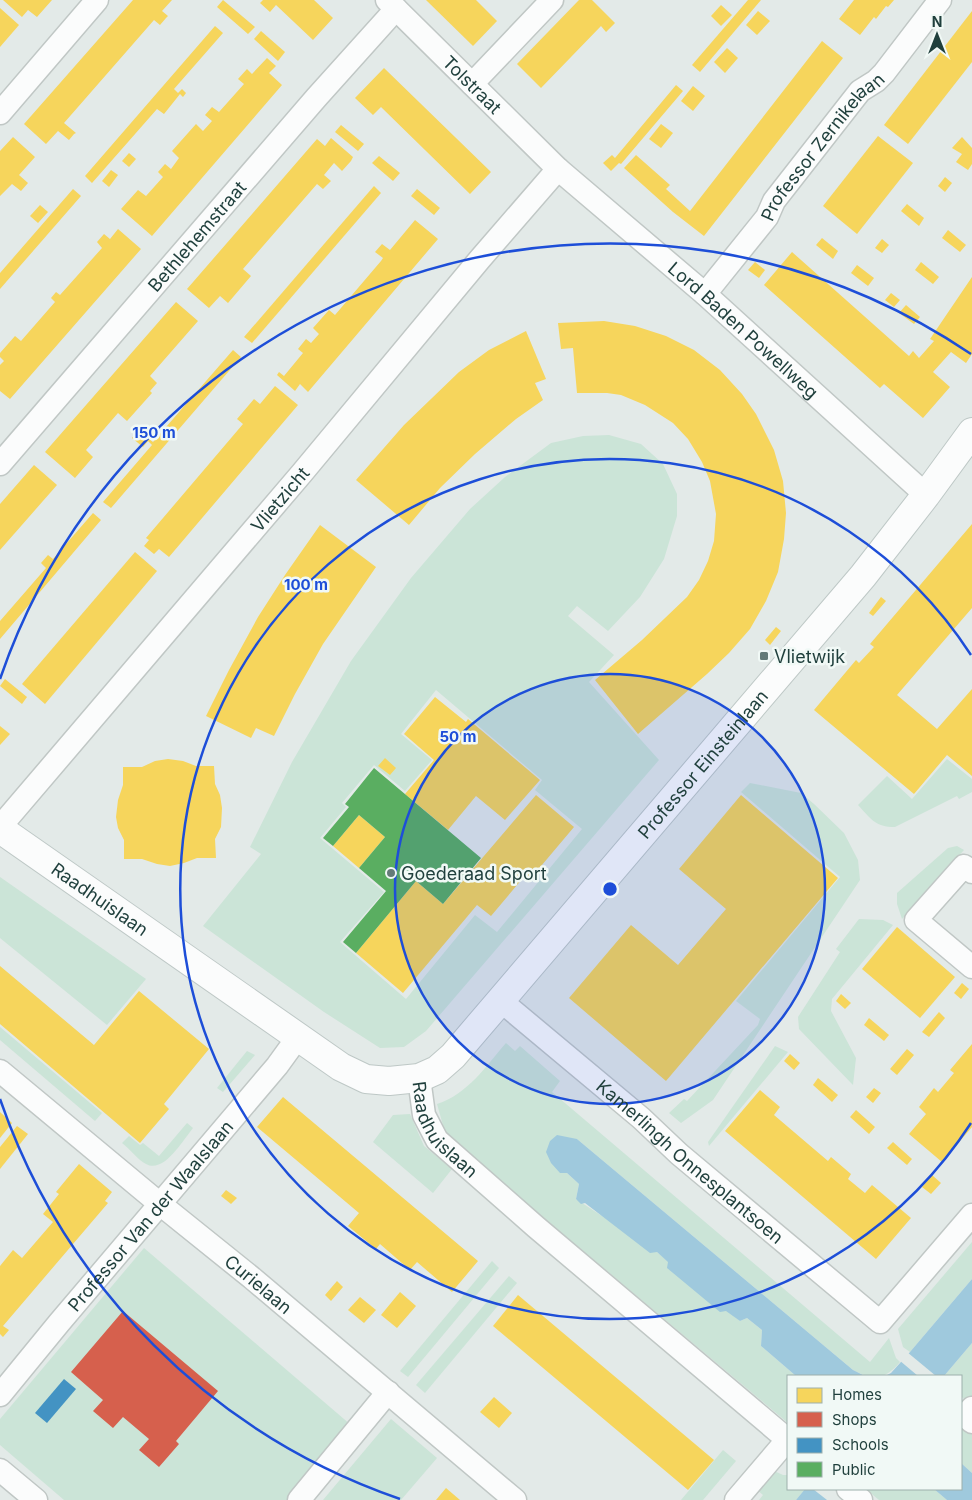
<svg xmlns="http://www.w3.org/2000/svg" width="972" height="1500" viewBox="0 0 972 1500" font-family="Inter,sans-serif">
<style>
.green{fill:#cbe4d7;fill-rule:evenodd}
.water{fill:#9fc9dd}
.pier{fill:#e3eae8}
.homes{fill:#f6d55c}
.shops{fill:#d6604d}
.schools{fill:#4393c3}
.public{fill:#5aae61}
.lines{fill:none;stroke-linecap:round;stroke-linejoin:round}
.street-casing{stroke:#c0c7c5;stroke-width:25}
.secondary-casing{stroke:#bec8c6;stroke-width:30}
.street{stroke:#fbfcfc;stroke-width:22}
.secondary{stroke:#fbfcfc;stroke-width:28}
.ring{fill:none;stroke:#1d4ed8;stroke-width:2.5}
.poi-dot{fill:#647b78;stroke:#f1f9f6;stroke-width:2}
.labels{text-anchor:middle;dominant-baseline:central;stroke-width:5;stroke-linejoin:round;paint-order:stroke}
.street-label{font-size:18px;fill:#1f3f3c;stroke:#f1f9f6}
.poi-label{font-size:18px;fill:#1f3f3c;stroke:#f1f9f6;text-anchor:start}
.centre{fill:#1d4ed8;stroke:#f1f9f6;stroke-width:2.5}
.ring-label{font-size:15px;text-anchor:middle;font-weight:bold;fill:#1d4ed8;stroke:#f1f9f6;stroke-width:5;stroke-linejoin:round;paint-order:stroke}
</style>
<rect width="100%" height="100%" fill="#e3eae8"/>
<g class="green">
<path d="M609,435L641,444L663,464L677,494V516L664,559L640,597L608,631L577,606L568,616L614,655L589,682L659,760L426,1031L404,1047L380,1048L324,1012L203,926L261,854L250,847L292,762L351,661L411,578L470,509L505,477L551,443L583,436ZM436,690L542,780L535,790L582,829L497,932L475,915L406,999L340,942L384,892L320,838L346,807L342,803L374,765L405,791L432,760L401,734Z"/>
<path d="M947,759L972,779V792L959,799L957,796L895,827C875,827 871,819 858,805L887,776L912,799Z"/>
<polygon points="750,783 801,793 814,804 844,833 858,860 860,880 713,1100 681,1123 669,1113 684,1099 687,1101 758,1025 760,1019 736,1001 840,877 741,792"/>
<polygon points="957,846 964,850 902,919 897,904 897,893 948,848"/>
<polygon points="0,877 146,979 107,1025 0,938"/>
<polygon points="859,919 883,920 893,925 832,999 831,1011 856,1058 853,1085 799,1029 798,1017 840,952 836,949"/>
<polygon points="0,1027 102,1113 95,1121 0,1040"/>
<path d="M506,1043L515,1051L520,1046L560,1081L552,1092L870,1362L889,1338L896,1358L900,1362C885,1380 873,1381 853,1370L577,1139L567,1173L579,1184L576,1199L657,1252L740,1321L747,1318L762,1330L761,1346L796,1376H788V1423L446,1136L437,1104C468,1094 486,1066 506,1043Z"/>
<polygon points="775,1046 788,1052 709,1146 708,1142"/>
<polygon points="247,1051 255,1055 223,1092 217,1088"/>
<polygon points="410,1114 424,1146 452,1169 433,1193 373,1142 393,1115"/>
<path d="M187,1123L193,1128C183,1140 164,1174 146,1164C138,1160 130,1149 122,1143L129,1136L140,1145L143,1143L159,1156Z"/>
<polygon points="972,1242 972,1279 910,1352 903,1347 898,1329"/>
<polygon points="144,1248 351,1425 288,1500 64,1500 0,1445 0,1419"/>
<polygon points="492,1261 499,1268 408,1377 400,1371"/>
<polygon points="509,1276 517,1283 425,1393 416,1385"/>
<polygon points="972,1343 972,1396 967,1402 961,1396 961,1376 944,1376"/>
<polygon points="391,1419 437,1458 401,1500 323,1500"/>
<polygon points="961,1422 972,1431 972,1473 961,1463"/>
<polygon points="723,1450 736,1461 703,1500 681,1500"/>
<polygon points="772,1470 783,1475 788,1475 788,1489 805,1489 796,1500 759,1500 763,1495 756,1489"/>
<polygon points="866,1489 934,1489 947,1500 879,1500"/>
</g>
<g class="water">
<polygon points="557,1135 577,1139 853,1370 865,1376 796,1376 761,1346 762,1330 747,1318 740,1321 726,1311 720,1312 667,1268 668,1262 657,1252 650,1253 585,1203 581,1204 576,1199 579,1184 567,1173 560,1173 551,1163 546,1152 550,1141"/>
<polygon points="972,1279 972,1343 944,1376 885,1376 891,1373 910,1352"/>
<polygon points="961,1463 972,1473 972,1500 947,1500 934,1489 961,1489"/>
<polygon points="805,1489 854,1489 846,1500 796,1500"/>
</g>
<g class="pier">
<polygon points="907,1352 936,1376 918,1376 899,1360"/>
<polygon points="813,1489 856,1489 849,1500 827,1500"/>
</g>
<g class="homes">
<polygon points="3,0 52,0 37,17 28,10 22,17"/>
<polygon points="133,0 172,0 162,11 168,16 166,18 160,25 154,20 64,123 76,133 74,134 69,140 58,131 46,144 24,124"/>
<polygon points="223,0 255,27 248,34 217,7"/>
<polygon points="263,0 314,0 333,18 313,40 276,5 270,12 260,3"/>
<polygon points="426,0 476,0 497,21 473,46"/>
<polygon points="579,0 592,0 615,23 606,32 601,26 541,88 517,64"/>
<polygon points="748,0 761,0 700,72 692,65"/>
<polygon points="854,0 894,0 888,7 886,6 876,19 874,17 860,35 839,19"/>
<polygon points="721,5 732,15 721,26 711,16"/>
<polygon points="0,8 19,25 0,47"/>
<polygon points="758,11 770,21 757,35 746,25"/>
<polygon points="972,11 972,62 908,144 884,125"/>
<polygon points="215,26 223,33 174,89 178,93 182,89 186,93 183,97 180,94 164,114 157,109 92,183 85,176"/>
<polygon points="261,31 285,52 278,61 254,39"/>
<polygon points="822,41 843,58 704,236 673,212 624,168 636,155 670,185 666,189 690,211"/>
<polygon points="727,48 738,58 725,73 714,62"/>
<polygon points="267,58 276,66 269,73 282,85 152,236 121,209 138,190 146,196 163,177 158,172 165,164 171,169 179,158 172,151 196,124 203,131 212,121 205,115 212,107 219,112 244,84 238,79 247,69 252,74"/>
<polygon points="384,68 491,172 470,194 381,107 373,115 355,98"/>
<polygon points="676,85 683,91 621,164 619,163 611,171 603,163 612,155 615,158"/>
<polygon points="693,86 705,96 693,111 681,101"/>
<polygon points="661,124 673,133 661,148 649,139"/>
<polygon points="341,125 364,144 358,151 335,132"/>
<polygon points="878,136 913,163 857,234 823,206"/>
<polygon points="13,137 35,157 19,175 28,183 21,191 12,184 0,196 0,151"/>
<polygon points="962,137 972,148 972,164 968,170 956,162 962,154 952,148"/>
<polygon points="331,138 353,157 351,161 342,171 334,163 324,175 331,181 323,189 317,184 243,269 251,276 228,303 220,296 209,308 187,289 317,139 325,146"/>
<polygon points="129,153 136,159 129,167 122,161"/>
<polygon points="379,156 400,173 393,181 372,163"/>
<polygon points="111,170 118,175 109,187 102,181"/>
<polygon points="945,177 952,183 945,192 938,186"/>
<polygon points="374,186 381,193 252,343 244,337"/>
<polygon points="73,189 81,196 0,289 0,273"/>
<polygon points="417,189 440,208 434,215 411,196"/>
<polygon points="907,204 924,218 919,226 901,211"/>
<polygon points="40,205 48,212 38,223 30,216"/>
<polygon points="415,220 438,239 308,392 300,384 295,391 277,375 279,372 284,376 303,353 298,349 306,339 311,343 319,334 313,328 329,310 335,315 381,261 383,258 375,252 382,244 390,250"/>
<polygon points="118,229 141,249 10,399 0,391 0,365 4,361 0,357 0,353 15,336 21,341 55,302 51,298 56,292 60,295 102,248 97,242 104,234 110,239"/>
<polygon points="948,230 966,245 960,252 942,238"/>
<polygon points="822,238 838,251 833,259 816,245"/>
<polygon points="882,239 889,245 882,253 875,248"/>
<polygon points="792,252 909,356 913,351 919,358 934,341 930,339 972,277 972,354 966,363 951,352 933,372 950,387 923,418 884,384 880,388 764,285"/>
<polygon points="755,262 765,270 759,278 748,270"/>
<polygon points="921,262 939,277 933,284 915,270"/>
<polygon points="857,265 874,278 868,286 851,273"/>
<polygon points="891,293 900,300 894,307 885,300"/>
<polygon points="176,302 198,321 150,376 157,383 150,391 152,393 127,421 118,413 86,450 93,457 75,478 45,452"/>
<polygon points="906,305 920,317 914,324 899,313"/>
<polygon points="604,321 635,326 666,336 694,350 720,370 742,394 756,414 774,450 783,481 786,513 784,539 778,572 766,601 750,629 729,653 707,674 638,734 595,680 642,640 687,597 699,580 708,561 714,541 716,514 710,481 702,462 688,439 673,423 645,405 621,395 607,393 577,393 573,348 561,349 558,323"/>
<polygon points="526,331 546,379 535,383 543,400 516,419 475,454 440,488 409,525 356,480 404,425 459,372 489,350"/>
<polygon points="233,350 241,357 111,508 103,502 152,445 148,441 143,447 132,438 138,430 153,442"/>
<polygon points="275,386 298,405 169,557 159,549 154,554 144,546 149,540 146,538 243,424 237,419 254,399 260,404"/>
<polygon points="34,465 57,485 0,550 0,504"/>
<polygon points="93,513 101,520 0,639 0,621 46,568 41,563 48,555 53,559"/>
<polygon points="972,524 972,608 897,695 937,729 972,689 972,776 947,755 914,794 814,710 856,660 859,663 874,647 870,644"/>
<polygon points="320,525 376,567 323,644 295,694 274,736 256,728 251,738 206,716 229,670 258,617 285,575"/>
<polygon points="135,552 157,571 45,704 22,684"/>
<polygon points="881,597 886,601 873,616 869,613"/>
<polygon points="776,627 781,631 770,645 765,640"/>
<polygon points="5,679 27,697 22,704 0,686"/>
<polygon points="435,697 466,722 468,719 540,780 505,820 476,796 448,830 405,794 434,760 404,734"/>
<polygon points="0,726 10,734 0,745"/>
<polygon points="385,758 396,768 390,775 378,766"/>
<polygon points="168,759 183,761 196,766 214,766 215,784 220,795 222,808 221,827 215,839 216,858 197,858 184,863 170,866 157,864 142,859 124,859 124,840 118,828 116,817 118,800 123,785 123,767 142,767 155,761"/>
<polygon points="536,795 574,827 531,878 528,880 523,878 491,916 477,905 403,993 356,953 416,881 443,904"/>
<polygon points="741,795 838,878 666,1081 569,998 631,925 678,965 726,909 679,869"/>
<polygon points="359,815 385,837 359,868 333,846"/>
<polygon points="897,927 955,977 920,1018 862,969"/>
<polygon points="0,966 94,1045 139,991 209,1049 164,1104 169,1109 140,1143 0,1024"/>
<polygon points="962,983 969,989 961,999 954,993"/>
<polygon points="841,994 851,1003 845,1009 836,1001"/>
<polygon points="939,1012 945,1018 929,1037 922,1032"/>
<polygon points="869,1018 889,1035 884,1041 864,1025"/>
<polygon points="972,1044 972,1127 942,1162 909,1134 926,1114 919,1107 934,1088 938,1092 954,1073 950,1070"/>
<polygon points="907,1049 914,1055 897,1075 890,1069"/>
<polygon points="790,1054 800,1063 794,1070 784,1061"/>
<polygon points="818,1078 838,1095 832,1102 813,1085"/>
<polygon points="874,1088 881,1093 873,1103 866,1097"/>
<polygon points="760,1090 780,1107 774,1115 828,1161 831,1157 851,1174 848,1179 865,1193 872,1185 911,1218 876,1259 725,1131"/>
<polygon points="283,1097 478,1261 452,1292 417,1262 410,1270 380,1244 376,1249 348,1226 359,1213 257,1127"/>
<polygon points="856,1110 875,1127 869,1134 850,1117"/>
<polygon points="0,1112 12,1123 0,1138"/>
<polygon points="17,1126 28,1134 0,1169 0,1147"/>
<polygon points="893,1142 912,1159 907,1165 887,1148"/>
<polygon points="79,1164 112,1192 105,1201 108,1203 3,1326 9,1330 3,1337 0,1334 0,1266 13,1250 22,1258 53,1222 43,1214 59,1194 56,1192"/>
<polygon points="932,1175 941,1183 931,1194 922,1187"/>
<polygon points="226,1190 237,1198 231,1204 221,1196"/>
<polygon points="337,1281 343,1287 331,1301 325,1295"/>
<polygon points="400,1292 416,1306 397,1328 381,1315"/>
<polygon points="518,1295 714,1460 688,1490 493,1326"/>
<polygon points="360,1297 376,1310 364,1323 348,1310"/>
<polygon points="494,1397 512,1413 499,1428 480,1412"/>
<polygon points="446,1488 460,1500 436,1500"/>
</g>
<polygon class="shops" points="123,1311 218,1391 176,1441 179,1444 159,1467 139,1450 149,1439 123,1417 113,1428 93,1411 103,1400 71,1372"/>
<polygon class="schools" points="64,1379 76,1389 47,1423 35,1413"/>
<polygon class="public" points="374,768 481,858 443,904 416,881 356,953 343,942 386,891 359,868 385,837 359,815 333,846 323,838 349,807 345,804"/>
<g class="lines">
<defs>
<g id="street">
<path id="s1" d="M387,0L558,169L705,294L926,495"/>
<polyline points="472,84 552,0"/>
<polyline points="0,113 97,0"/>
<path id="s2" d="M705,294L767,217L774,201L860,91L876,81L884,73L940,0"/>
<path id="s3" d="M0,464L316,98L396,9"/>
<path id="s4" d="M0,827L302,473L480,259L558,169"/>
<polyline points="972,872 964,866 916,920 972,967"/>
<path id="s5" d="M501,1001L641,1118L679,1154L880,1322L972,1215"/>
<path id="s6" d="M0,1071L160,1204L252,1278L515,1500"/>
<path id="s7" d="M419,1078L424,1115L437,1140L536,1227L788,1440"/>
<path id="s8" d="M0,1395L59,1323L277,1066L298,1037"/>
<polyline points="972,1408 965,1416 972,1422"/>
<polyline points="0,1470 36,1500"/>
<polyline points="848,1489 861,1500"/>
<polyline points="299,1500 388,1392"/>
<polyline points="736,1500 788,1439"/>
</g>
<g id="secondary">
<path id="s9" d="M0,829L341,1067L366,1079L389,1081L419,1078L437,1070L453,1056L863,576L926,495L972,432"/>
</g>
</defs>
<use href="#street" class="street-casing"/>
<use href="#secondary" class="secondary-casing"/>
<use href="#street" class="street"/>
<use href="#secondary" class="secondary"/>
</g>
<circle cx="610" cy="889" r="215" fill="#1d4ed8" fill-opacity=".12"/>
<g class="ring">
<circle cx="610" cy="889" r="215"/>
<path d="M971 1123A430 430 0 1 1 971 655"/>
<path d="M400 1499A645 645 0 0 1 0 1099M0 679A645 645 0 0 1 971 354"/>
</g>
<g class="poi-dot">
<rect x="759" y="651" width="10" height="10" rx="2.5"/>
<circle cx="391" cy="873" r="5"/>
</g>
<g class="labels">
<g class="street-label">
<text stroke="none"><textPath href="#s1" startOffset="120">Tolstraat</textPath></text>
<text stroke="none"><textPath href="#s2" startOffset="189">Professor Zernikelaan</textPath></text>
<text stroke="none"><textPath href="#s3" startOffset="301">Bethlehemstraat</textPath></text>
<text stroke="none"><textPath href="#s1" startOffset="486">Lord Baden Powellweg</textPath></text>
<text stroke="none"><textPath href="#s4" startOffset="431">Vlietzicht</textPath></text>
<text stroke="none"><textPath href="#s9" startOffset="922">Professor Einsteinlaan</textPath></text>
<text stroke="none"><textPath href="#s9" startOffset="122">Raadhuislaan</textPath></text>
<text stroke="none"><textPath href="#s7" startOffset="60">Raadhuislaan</textPath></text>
<text stroke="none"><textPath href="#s5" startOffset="248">Kamerlingh Onnesplantsoen</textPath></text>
<text stroke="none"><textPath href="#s8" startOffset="234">Professor Van der Waalslaan</textPath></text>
<text stroke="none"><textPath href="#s6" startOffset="335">Curielaan</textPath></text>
</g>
<g class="poi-label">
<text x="774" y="656">Vlietwijk</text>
<text x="401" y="873">Goederaad Sport</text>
</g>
</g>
<circle cx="610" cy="889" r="8" class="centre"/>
<g class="ring-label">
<text x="154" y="438">150 m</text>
<text x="306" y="590">100 m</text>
<text x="458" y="742">50 m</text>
</g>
<rect x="787" y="1375" width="175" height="115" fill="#f1f9f6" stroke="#9dafac"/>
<rect x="797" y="1388" width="25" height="15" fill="#f6d55c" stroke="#9dafac"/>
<text x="832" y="1400" font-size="15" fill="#1f3f3c">Homes</text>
<rect x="797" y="1412" width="25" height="15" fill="#d6604d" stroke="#9dafac"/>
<text x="832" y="1425" font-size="15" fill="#1f3f3c">Shops</text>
<rect x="797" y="1438" width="25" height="15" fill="#4393c3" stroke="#9dafac"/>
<text x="832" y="1450" font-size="15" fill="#1f3f3c">Schools</text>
<rect x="797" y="1462" width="25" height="15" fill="#5aae61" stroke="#9dafac"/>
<text x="832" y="1475" font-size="15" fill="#1f3f3c">Public</text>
<g transform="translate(937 35)" stroke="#f1f9f6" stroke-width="4" paint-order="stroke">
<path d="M0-4L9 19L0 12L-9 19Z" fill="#1f3f3c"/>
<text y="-8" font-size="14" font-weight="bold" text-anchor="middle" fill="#1f3f3c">N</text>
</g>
</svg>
